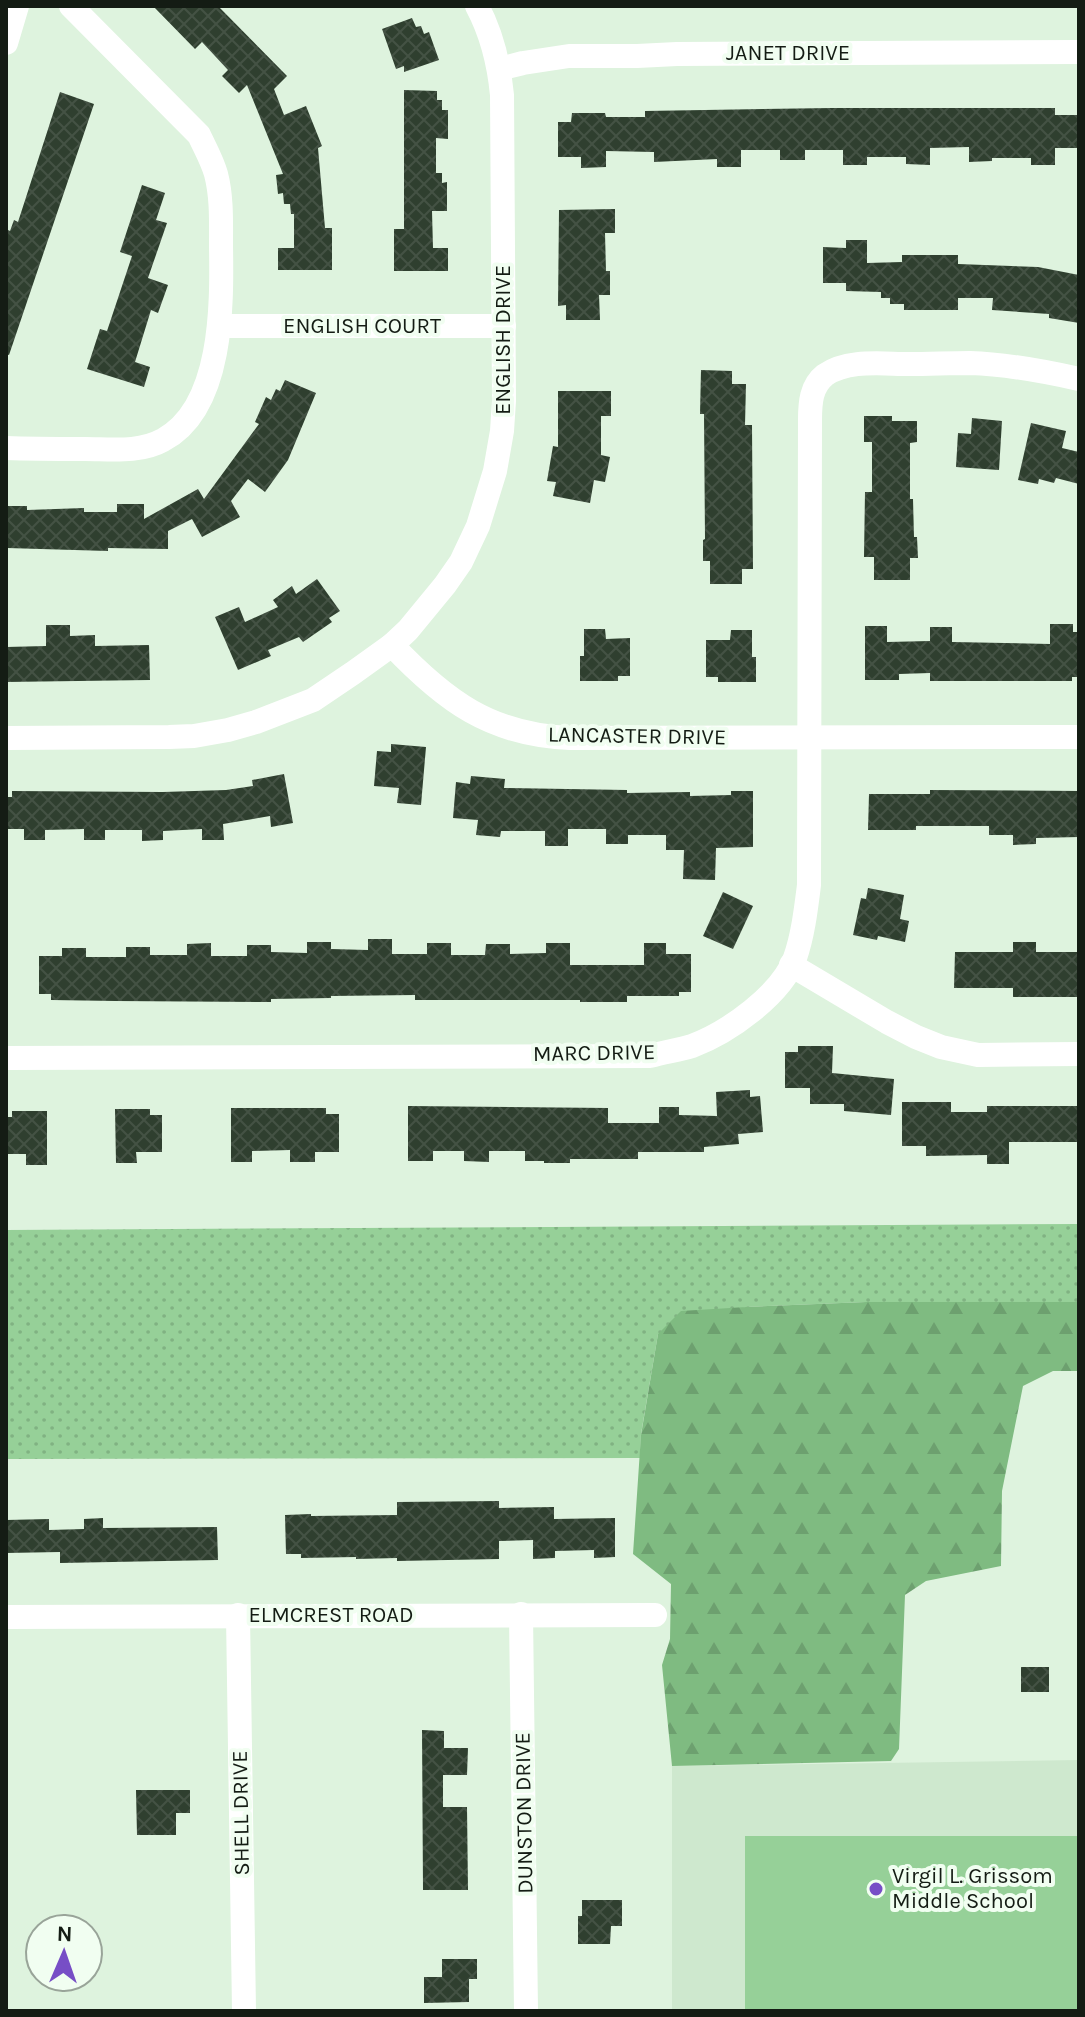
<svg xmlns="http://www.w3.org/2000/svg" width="1085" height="2017" viewBox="0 0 1085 2017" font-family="Karla,sans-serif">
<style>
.built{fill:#cee8ce}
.grass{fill:url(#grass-dots)}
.forest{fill:url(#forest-firs)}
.pitch{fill:#96d098}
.building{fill:url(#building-cross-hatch)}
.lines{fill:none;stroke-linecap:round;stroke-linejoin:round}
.minor{stroke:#fff;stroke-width:24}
.poi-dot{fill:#774ec6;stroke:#f1fef1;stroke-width:3}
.labels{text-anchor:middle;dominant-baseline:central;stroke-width:8;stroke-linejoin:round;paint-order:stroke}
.street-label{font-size:22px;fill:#141c14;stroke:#f1fef1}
.poi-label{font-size:22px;fill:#141c14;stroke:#f1fef1;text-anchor:start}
</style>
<defs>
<pattern id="grass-dots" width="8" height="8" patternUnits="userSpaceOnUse" patternTransform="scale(2)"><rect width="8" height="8" fill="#96d098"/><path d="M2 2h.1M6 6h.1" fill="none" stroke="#80b282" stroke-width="1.8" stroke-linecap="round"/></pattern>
<pattern id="forest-firs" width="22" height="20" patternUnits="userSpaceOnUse" patternTransform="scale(2)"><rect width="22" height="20" fill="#7fbb81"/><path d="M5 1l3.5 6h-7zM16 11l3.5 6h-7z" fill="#6da06f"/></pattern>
<pattern id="building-cross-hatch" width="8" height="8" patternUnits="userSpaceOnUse" patternTransform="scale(2)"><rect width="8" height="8" fill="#2f3f2f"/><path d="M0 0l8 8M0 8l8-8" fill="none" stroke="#445244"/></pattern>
</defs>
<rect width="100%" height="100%" fill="#def3de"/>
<polygon class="built" points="1079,1760 1079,2011 672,2011 672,1766"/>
<polygon class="grass" points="1079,1224 1079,1302 866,1302 746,1307 658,1334 641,1434 640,1458 6,1459 6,1230"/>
<polygon class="forest" points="866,1302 1079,1302 1079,1371 1053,1371 1023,1386 1002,1491 1001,1566 926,1581 905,1595 899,1749 891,1761 672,1766 662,1665 670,1639 671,1584 633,1554 641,1435 658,1334 681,1311 746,1307"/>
<rect class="pitch" x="745" y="1836" width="334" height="175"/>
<g class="building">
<polygon points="153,6 218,6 287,76 274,89 284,115 306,106 322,146 318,148 325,228 332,228 332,270 278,270 278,248 294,248 294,214 291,214 290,204 284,204 283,193 278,194 276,175 283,174 247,85 239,93 222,76 228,70 202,42 195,49"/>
<polygon points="412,18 416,27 421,26 424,34 429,32 439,60 404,72 404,66 396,69 382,29"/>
<polygon points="404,90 437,91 437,100 442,100 442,110 448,110 448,139 436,138 436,173 442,173 442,183 447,182 447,211 432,211 433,248 448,248 448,271 394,271 394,229 404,229"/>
<polygon points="60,92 94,104 9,355 6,354 6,229 10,231 14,220 18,222"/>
<polygon points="832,108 1055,108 1055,115 1079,115 1079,148 1055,148 1055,165 1031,165 1031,158 992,158 992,161 969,162 969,147 930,148 930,165 906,164 906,157 867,157 867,165 843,165 843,150 805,150 805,160 780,160 780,150 741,150 741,167 717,167 717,159 654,162 654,152 606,151 606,167 581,168 581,157 558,157 558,122 571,122 572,113 605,113 606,117 645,117 645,111"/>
<polygon points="142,185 165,193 156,220 167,223 148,278 168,285 158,313 151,310 135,362 150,367 144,387 87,369 100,329 107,331 132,256 120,252"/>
<polygon points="615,209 615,233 605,233 606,271 610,271 610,295 599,295 600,320 566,320 566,305 558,306 559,210"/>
<polygon points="846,240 867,240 867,263 902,262 902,255 958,255 958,264 1038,267 1079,275 1079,323 1049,318 1049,314 992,310 993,298 958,298 958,310 904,310 904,304 890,304 890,298 881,298 881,292 846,291 846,283 823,283 823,247 846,248"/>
<polygon points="701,370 732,371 732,384 746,384 745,425 752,425 753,569 742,569 742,584 710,584 710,561 703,561 703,540 705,539 704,414 700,414"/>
<polygon points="285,380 316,393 288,460 265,492 248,479 231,501 240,517 202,537 192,519 168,531 168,549 108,548 108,551 7,548 8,506 27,506 27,510 84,508 84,512 117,512 117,504 144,504 144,519 198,489 204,499 259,424 255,422 266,397 271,400 276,389 280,391"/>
<polygon points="558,391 611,391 611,416 601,416 601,455 610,457 605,482 594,480 590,503 553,496 556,482 547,481 553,446 558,447"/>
<polygon points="864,416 892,416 892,421 917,421 917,442 910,443 910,499 913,499 914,537 917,537 918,558 910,558 910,580 874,580 874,557 864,557 865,492 872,492 872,442 864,442"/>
<polygon points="972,418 1002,421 999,470 956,467 958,433 971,434"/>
<polygon points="1031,423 1066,431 1062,448 1079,452 1079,484 1056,478 1054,483 1039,479 1038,484 1018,480"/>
<polygon points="317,579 340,611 329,618 332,622 303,642 299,637 268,650 271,656 238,670 215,617 239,607 245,622 278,607 273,600 292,586 296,594"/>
<polygon points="1050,624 1073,624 1073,632 1079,632 1079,677 1072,677 1072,681 930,681 930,673 899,674 899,680 865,680 865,626 887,626 887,642 930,641 930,627 952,627 952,642 1050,644"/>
<polygon points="46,625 70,625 70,636 95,635 95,646 149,645 150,680 6,682 6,647 46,646"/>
<polygon points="584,629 605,629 606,639 630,638 630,676 618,676 618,681 580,681 580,656 584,656"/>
<polygon points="731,630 752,630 752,657 756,657 756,682 718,682 718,677 706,677 706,640 730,640"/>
<polygon points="391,744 426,747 421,805 397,803 399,788 374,786 377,751 391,752"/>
<polygon points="284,774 293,823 271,827 270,816 223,824 224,840 202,840 202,829 163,831 163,840 142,841 142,830 105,830 105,840 84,840 84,829 45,830 45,840 24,840 24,829 6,829 6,797 12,797 12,791 163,792 226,790 253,786 252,780"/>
<polygon points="471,776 505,779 504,788 627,790 627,793 690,792 690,796 731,795 731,791 753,791 753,847 716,848 715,880 683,879 684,850 666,850 666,835 628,835 628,844 606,844 606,829 568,829 568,846 545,846 545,831 501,831 500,837 476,835 478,820 453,818 456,782 470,784"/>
<polygon points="930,790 1079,791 1079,837 1036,838 1036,844 1013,845 1013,835 989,835 989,826 916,826 916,830 868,830 869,794 930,794"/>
<polygon points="868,888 904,895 900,919 909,921 905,942 878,936 877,940 853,935 861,898 866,899"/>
<polygon points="723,892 753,906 733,949 703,936"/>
<polygon points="368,939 392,939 392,954 427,954 427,943 451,943 451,955 485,955 486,944 510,944 510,954 546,953 546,943 570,943 570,965 644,965 644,943 666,943 666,954 691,954 691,992 679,992 679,996 627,996 627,1002 580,1002 580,1000 415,1000 415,995 331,996 331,998 271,999 271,1002 115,1001 51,1000 51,994 39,994 39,956 62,956 62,948 86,948 86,957 126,957 126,947 150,947 150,955 187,955 187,944 211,943 211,956 247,956 247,945 271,945 271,952 307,953 307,942 331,942 331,949 368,950"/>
<polygon points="1013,942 1036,942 1036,952 1079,952 1079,997 1013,997 1013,988 954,988 955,952 1013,952"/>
<polygon points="798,1046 833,1046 832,1073 894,1079 891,1115 844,1111 844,1104 810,1104 810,1088 785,1088 785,1052 798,1052"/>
<polygon points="750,1090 750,1097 760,1096 763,1132 738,1134 739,1144 704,1147 704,1152 638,1152 638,1159 570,1159 570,1163 544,1163 544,1161 525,1161 525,1151 489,1151 489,1162 464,1161 464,1151 433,1151 433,1161 408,1161 408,1106 608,1108 608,1123 659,1123 659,1107 679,1107 679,1115 717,1116 716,1092"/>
<polygon points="902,1102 951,1102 951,1112 987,1112 987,1106 1079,1106 1079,1142 1009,1142 1009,1164 987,1164 987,1155 926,1156 926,1146 902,1146"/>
<polygon points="231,1108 326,1108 326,1114 339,1114 339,1152 315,1152 315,1162 290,1162 290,1150 252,1151 252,1162 231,1162"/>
<polygon points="115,1109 150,1109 150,1115 162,1115 162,1152 136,1152 137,1163 116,1163"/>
<polygon points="12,1111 47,1111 47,1165 26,1165 26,1154 6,1154 6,1117 12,1117"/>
<polygon points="499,1501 499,1508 554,1507 554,1519 615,1518 615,1557 594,1558 594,1550 555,1551 555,1558 533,1559 533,1540 499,1541 499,1559 397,1561 397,1558 356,1559 356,1557 301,1558 301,1554 286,1554 285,1515 311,1514 311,1516 397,1515 397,1502"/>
<polygon points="103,1518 103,1528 217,1527 218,1560 60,1563 60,1552 6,1553 6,1520 49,1519 49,1530 84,1529 84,1519"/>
<rect x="1021" y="1667" width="28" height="25"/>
<polygon points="422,1730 444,1731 444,1748 468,1748 467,1775 443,1775 443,1807 467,1807 468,1890 423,1890"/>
<polygon points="136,1790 190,1790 190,1813 176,1813 176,1835 137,1835"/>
<polygon points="582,1900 622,1900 622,1926 611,1926 610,1944 578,1944 578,1916 582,1916"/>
<polygon points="442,1959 477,1959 477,1979 469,1979 469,2002 424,2003 424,1977 442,1977"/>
</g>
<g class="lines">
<g class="minor">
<polyline points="6,43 17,6"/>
<polyline points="499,69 523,63 569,56 637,56 677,54 1079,52"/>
<polyline points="220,326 504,326"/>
<path d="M6,448C32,449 59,449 85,449C110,449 140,453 163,440C223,408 222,305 221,246C221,222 222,197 216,174C212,160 205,148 199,135L71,6"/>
<path d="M392,645C445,701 491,735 570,738L1079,737"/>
<path d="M6,738L169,737L194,736L228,730L256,722L313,700L353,673L392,645L408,630L445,585L461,562L478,526L495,471L502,431L504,401L502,95C499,63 492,34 477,6"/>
<polyline points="791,965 887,1022 916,1037 941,1047 978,1055 1079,1054"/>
<path d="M6,1058L650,1056C664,1052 679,1050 692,1046C729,1032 781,995 795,958C803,935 806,909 809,885L810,420C810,403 811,386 825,375C848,359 882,364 909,364C929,364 950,363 970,363C1007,364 1043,371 1079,379"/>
<polyline points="521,1614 526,2011"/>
<polyline points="238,1615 244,2011"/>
<polyline points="6,1617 655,1615"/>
</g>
</g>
<circle class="poi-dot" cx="876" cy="1889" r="8"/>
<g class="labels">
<g class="street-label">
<text x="788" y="53">JANET DRIVE</text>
<text x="362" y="326">ENGLISH COURT</text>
<text transform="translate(503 340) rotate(-90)">ENGLISH DRIVE</text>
<text transform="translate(637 736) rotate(1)">LANCASTER DRIVE</text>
<text transform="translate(594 1053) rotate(-1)">MARC DRIVE</text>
<text x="331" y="1615">ELMCREST ROAD</text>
<text transform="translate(241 1813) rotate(-91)">SHELL DRIVE</text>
<text transform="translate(524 1813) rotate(-91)">DUNSTON DRIVE</text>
</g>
<g class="poi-label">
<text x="892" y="1876">Virgil L. Grissom<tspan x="892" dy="25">Middle School</tspan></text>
</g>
</g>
<rect width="1085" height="2017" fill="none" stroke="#141c14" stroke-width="16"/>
<g transform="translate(64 1953) rotate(2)"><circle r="38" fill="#f1fef1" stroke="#99a499" stroke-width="2"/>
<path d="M0-6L14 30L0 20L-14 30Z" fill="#774ec6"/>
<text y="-12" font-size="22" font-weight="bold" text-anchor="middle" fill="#141c14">N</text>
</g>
</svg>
